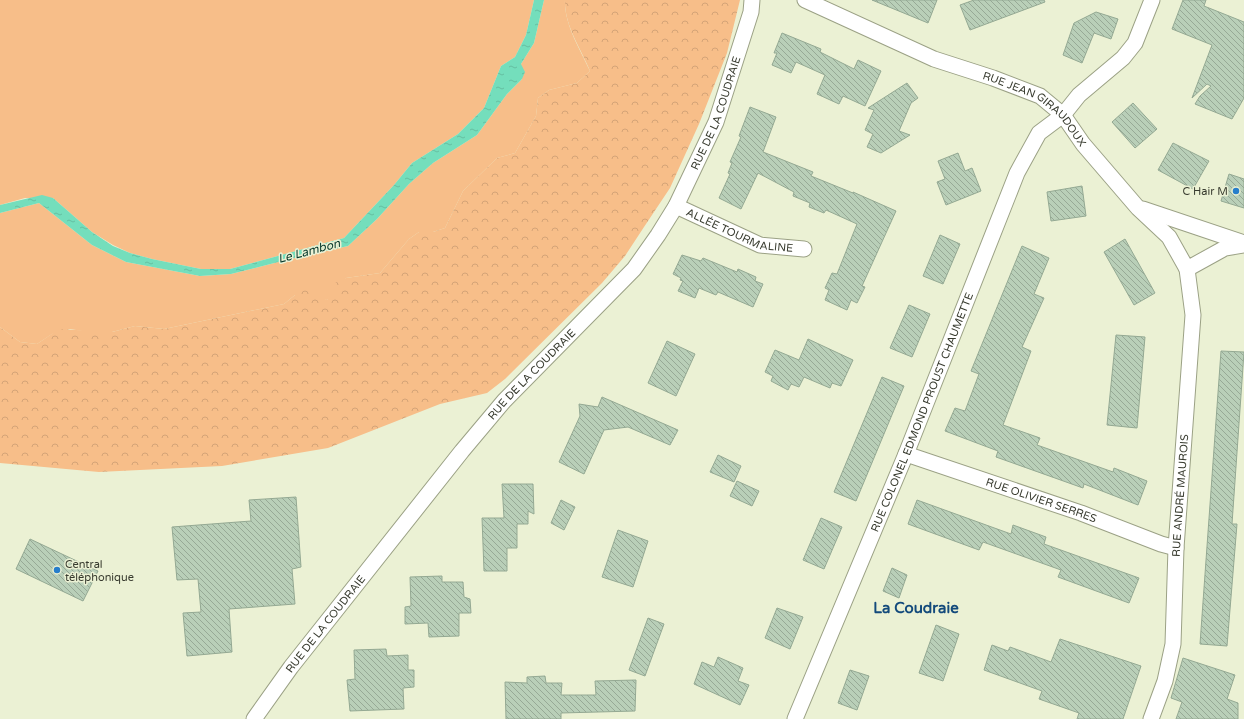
<svg xmlns="http://www.w3.org/2000/svg" width="1244" height="719" viewBox="0 0 1244 719" font-family="'Varela Round',sans-serif">
<style>
.grass{fill:#f7be89}
.forest{fill:url(#forest-crowns)}
.water{fill:url(#water-ripples)}
.building{fill:url(#building-back-hatch);stroke:#94a993}
.lines{fill:none;stroke-linecap:round;stroke-linejoin:round}
.street-casing{stroke:#9ba185;stroke-width:17}
.street{stroke:#fff;stroke-width:15}
.poi-dot{fill:#277ecb;stroke:#ebf1d4;stroke-width:1.5}
.labels{text-anchor:middle;dominant-baseline:central;stroke-width:3;stroke-linejoin:round;paint-order:stroke}
.street-label{font-size:11px;fill:#383b2f;stroke:#ebf1d4}
.poi-label{font-size:11px;fill:#383b2f;stroke:#ebf1d4;text-anchor:end}
.water-label{font-size:12px;font-style:italic;fill:#06382b;stroke:#ebf1d4}
.district-label{font-size:15px;font-weight:bold;fill:#134a7b;stroke:#ebf1d4}
</style>
<defs>
<pattern id="forest-crowns" width="20" height="18" patternUnits="userSpaceOnUse"><rect width="20" height="18" fill="#f7be89"/><path d="M2 6a3 3 0 1 1 6 0M12 15a3 3 0 1 1 6 0" fill="none" stroke="#d4a477"/></pattern>
<pattern id="water-ripples" width="26" height="14" patternUnits="userSpaceOnUse"><rect width="26" height="14" fill="#74debc"/><path d="M2 4q2-2 4 0t4 0M15 11q2-2 4 0t4 0" fill="none" stroke="#65bfa2"/></pattern>
<pattern id="building-back-hatch" width="6" height="6" patternUnits="userSpaceOnUse"><rect width="6" height="6" fill="#b9cfb8"/><path d="M-1 5l2 2M0 0l6 6M5-1l2 2" fill="none" stroke="#97a996"/></pattern>
</defs>
<rect width="100%" height="100%" fill="#ebf1d4"/>
<g class="grass">
<polygon points="0,0 534,0 526,35 515,57 501,66 484,108 458,134 412,163 394,185 344,238 230,269 201,269 152,259 130,253 113,245 92,232 53,198 25,198 0,205"/>
<path d="M544,0H565C564,24 580,49 590,71L577,83L549,90L538,98L536,116L515,153L497,158L463,191L445,228L433,232H419L409,239L380,273L346,278L327,300L295,295L284,304L164,329L135,326L112,332H88L70,329L52,334L37,344L20,342L0,327V213L39,203L92,245L126,262L200,276L231,274L290,259L348,246L377,219L409,184L433,163L477,135L507,94L522,79L521,64L534,43Z"/>
</g>
<path class="forest" d="M565,0H740L727,53L699,124L670,188L644,227L625,256L602,283L505,379L487,393L440,404L328,448L222,466L99,472L0,463V327L20,342L37,344L59,329L112,332L135,326L164,329L284,304L295,295L305,290L327,300L335,283L346,278L380,273L409,239L419,232H433L445,228L463,191L497,158L515,153L536,116L538,98L549,90L577,83L590,71C581,49 564,25 565,0Z"/>
<polygon class="water" points="534,0 544,0 534,43 521,64 525,72 522,79 507,94 477,135 433,163 409,184 377,219 348,246 290,259 231,274 200,276 126,262 92,245 39,203 0,213 0,205 42,195 53,198 92,232 113,246 130,253 152,259 201,269 230,269 344,238 394,185 412,163 458,134 484,108 501,66 515,57 526,35"/>
<g class="building">
<polygon points="872,0 937,0 928,23"/>
<polygon points="974,0 1044,0 1045,2 970,30 960,5"/>
<polygon points="1183,0 1206,0 1204,6 1244,22 1244,98 1232,119 1195,104 1200,96 1211,86 1207,84 1192,98 1212,45 1172,29"/>
<polygon points="1096,12 1118,19 1111,39 1094,33 1082,63 1063,55 1074,23"/>
<polygon points="782,33 821,49 820,52 854,69 858,60 881,71 865,106 843,96 839,104 817,94 825,75 796,62 791,73 772,65 777,53 774,53"/>
<polygon points="907,83 918,98 911,103 899,131 910,135 881,153 867,147 873,134 865,130 874,110 868,108"/>
<polygon points="1133,103 1157,129 1135,148 1112,122"/>
<polygon points="750,107 776,117 763,152 813,172 811,176 853,193 853,192 896,211 862,286 865,287 857,303 851,300 847,310 825,300 829,290 825,288 832,273 837,274 857,224 826,210 824,213 809,207 810,203 793,196 794,192 758,173 741,209 719,198 730,174 728,173 732,163 730,162 741,137 739,136"/>
<polygon points="1173,143 1209,161 1193,189 1158,170"/>
<polygon points="958,153 965,171 972,168 981,191 946,205 937,182 945,179 938,161"/>
<polygon points="1229,174 1244,179 1244,208 1221,201"/>
<polygon points="1082,186 1086,216 1051,221 1047,192"/>
<polygon points="940,235 960,244 943,284 923,276"/>
<polygon points="1125,239 1155,293 1134,305 1104,252"/>
<polygon points="1022,246 1049,258 1034,294 1044,298 1022,347 1031,351 1003,425 1040,438 1037,445 1113,472 1114,468 1147,481 1138,505 1084,484 1083,488 996,457 998,451 945,431 955,408 965,411 979,374 971,371"/>
<polygon points="682,255 701,261 703,258 737,272 738,269 756,277 755,281 763,284 753,307 718,292 716,295 699,288 695,298 678,291 683,281 680,280 681,278 673,274"/>
<polygon points="909,305 930,314 912,357 890,348"/>
<polygon points="1116,335 1145,337 1137,428 1107,425"/>
<polygon points="808,339 853,360 841,386 832,383 830,388 804,377 799,387 791,384 788,390 771,381 773,376 765,372 775,350 799,360"/>
<polygon points="667,341 695,354 676,396 648,383"/>
<polygon points="1221,351 1244,352 1232,524 1237,524 1227,646 1200,644"/>
<polygon points="882,377 904,386 856,501 834,492"/>
<polygon points="602,397 678,430 670,445 628,427 604,430 584,474 559,462 580,416 579,404 598,407"/>
<polygon points="718,455 741,466 734,482 710,472"/>
<polygon points="737,481 759,491 752,506 730,496"/>
<polygon points="502,484 533,484 534,514 528,511 528,524 517,524 517,548 507,548 507,571 484,571 482,518 504,518"/>
<polygon points="296,497 301,567 292,569 295,604 229,609 232,652 187,656 183,613 201,612 198,579 177,580 172,527 251,521 249,500"/>
<polygon points="561,500 575,507 564,530 551,523"/>
<polygon points="917,500 1011,534 1013,525 1046,537 1044,544 1139,578 1129,603 1058,577 1061,570 983,542 979,550 908,524"/>
<polygon points="821,518 842,527 824,569 803,560"/>
<polygon points="618,530 648,541 633,587 602,577"/>
<polygon points="30,539 98,571 83,601 16,569"/>
<polygon points="892,568 907,575 899,598 883,591"/>
<polygon points="442,576 442,582 463,582 464,597 470,599 471,613 459,613 459,636 429,637 428,623 405,624 405,607 411,606 410,577"/>
<polygon points="777,608 803,617 790,649 765,638"/>
<polygon points="648,618 664,624 645,676 629,670"/>
<polygon points="936,625 959,634 943,681 919,673"/>
<polygon points="1060,639 1141,666 1123,719 1077,719 1079,713 1039,699 1042,691 984,670 992,645 1008,651 1010,647 1051,662"/>
<polygon points="386,649 387,656 408,655 408,670 414,670 414,687 403,688 404,709 350,711 347,680 355,679 354,650"/>
<polygon points="718,657 743,668 738,681 749,685 740,705 694,684 702,662 714,667"/>
<polygon points="1183,658 1235,675 1227,699 1238,703 1238,719 1176,719 1182,702 1171,698"/>
<polygon points="850,670 869,676 857,710 838,703"/>
<polygon points="545,676 546,683 562,683 561,695 596,695 595,681 636,680 635,711 561,713 561,719 506,719 505,682 527,683 527,677"/>
</g>
<g class="lines">
<defs>
<g id="street">
<path id="s1" d="M805,0L934,59L993,78L1040,96L1063,115L1083,144L1138,208L1169,237L1187,269L1225,248L1244,245"/>
<path id="s2" d="M676,206L760,245L804,249"/>
<polyline points="1143,209 1244,243"/>
<path id="s3" d="M906,454L1081,513L1161,544L1176,548"/>
<path id="s4" d="M254,719L291,667L462,451L504,401L634,269L658,235L676,206L716,122L751,12L752,0"/>
<path id="s5" d="M795,719L906,454L1017,173L1039,133L1063,115L1079,95L1123,58L1135,43L1152,0"/>
<path id="s6" d="M1151,719L1165,681L1173,644L1176,548L1193,315L1187,269"/>
</g>
</defs>
<use href="#street" class="street-casing"/>
<use href="#street" class="street"/>
</g>
<g class="poi-dot">
<circle cx="1236" cy="191" r="4"/>
<circle cx="57" cy="570" r="4"/>
</g>
<g class="labels">
<g class="street-label">
<text stroke="none"><textPath href="#s1" startOffset="257">RUE JEAN GIRAUDOUX</textPath></text>
<text stroke="none"><textPath href="#s4" startOffset="767">RUE DE LA COUDRAIE</textPath></text>
<text stroke="none"><textPath href="#s2" startOffset="69">ALLÉE TOURMALINE</textPath></text>
<text stroke="none"><textPath href="#s4" startOffset="443">RUE DE LA COUDRAIE</textPath></text>
<text stroke="none"><textPath href="#s5" startOffset="332">RUE COLONEL EDMOND PROUST CHAUMETTE</textPath></text>
<text stroke="none"><textPath href="#s6" startOffset="227">RUE ANDRÉ MAUROIS</textPath></text>
<text stroke="none"><textPath href="#s3" startOffset="143">RUE OLIVIER SERRES</textPath></text>
<text stroke="none"><textPath href="#s4" startOffset="119">RUE DE LA COUDRAIE</textPath></text>
</g>
<g class="poi-label">
<text x="1228" y="191">C Hair M</text>
<text x="65" y="564" text-anchor="start">Central<tspan x="65" dy="13">téléphonique</tspan></text>
</g>
<g class="water-label">
<text transform="translate(309 251) rotate(-15)">Le Lambon</text>
</g>
<g class="district-label">
<text x="916" y="608">La Coudraie</text>
</g>
</g>
</svg>
